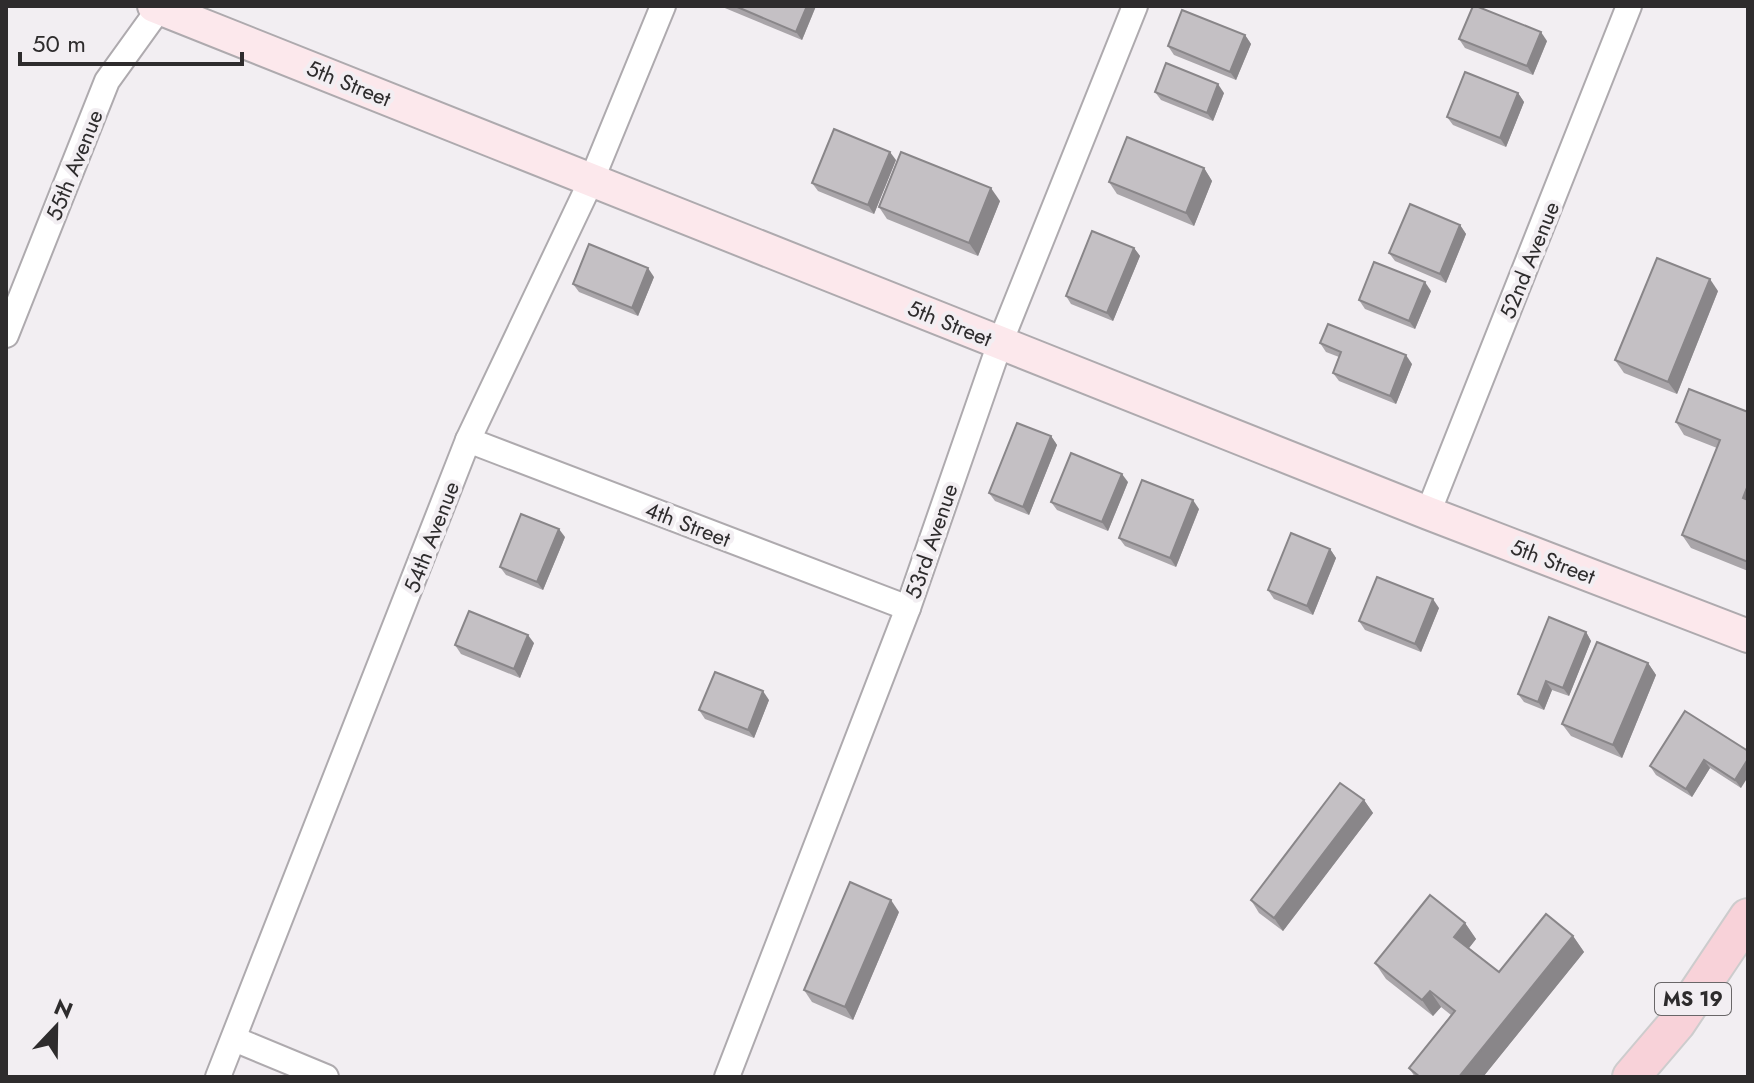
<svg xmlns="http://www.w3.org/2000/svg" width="1754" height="1083" viewBox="0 0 1754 1083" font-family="Jost,sans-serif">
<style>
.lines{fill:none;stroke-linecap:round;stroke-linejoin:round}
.street-casing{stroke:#aeaaae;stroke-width:28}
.secondary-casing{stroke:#aeaaae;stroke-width:36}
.primary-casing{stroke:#cdcccd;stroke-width:40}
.street{stroke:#fff;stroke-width:24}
.secondary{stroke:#fce8ec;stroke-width:32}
.primary{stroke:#f8d2d9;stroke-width:36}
.wall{fill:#a9a5a9}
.shaded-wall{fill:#898689}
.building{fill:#c4c0c4;stroke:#898689;stroke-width:2}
.labels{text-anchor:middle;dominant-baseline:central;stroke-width:8;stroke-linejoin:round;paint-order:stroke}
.shield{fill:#f2eef2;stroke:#696668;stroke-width:2}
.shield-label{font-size:20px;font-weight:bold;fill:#2e2c2d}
.street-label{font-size:22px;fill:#2e2c2d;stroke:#f2eef2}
</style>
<rect width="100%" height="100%" fill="#f2eef2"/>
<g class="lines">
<defs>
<g id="street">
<polyline points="6,335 107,81 161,6"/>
<polyline points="468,440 908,608"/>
<polyline points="1428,513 1629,6"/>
<polyline points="234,1039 326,1077"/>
<polyline points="218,1077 468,440 592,179 663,6"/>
<polyline points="727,1077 908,608 1000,343 1135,6"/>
</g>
<polyline id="secondary" points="154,6 1428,513 1748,636"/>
<polyline id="primary" points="1631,1077 1677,1023 1748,917"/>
</defs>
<use href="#street" class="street-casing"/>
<use href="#secondary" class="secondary-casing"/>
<use href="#primary" class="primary-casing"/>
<use href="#street" class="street"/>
<use href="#secondary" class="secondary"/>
<use href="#primary" class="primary"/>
</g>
<g class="wall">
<polygon points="720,6 816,6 802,40"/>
<polygon points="1245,35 1251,44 1236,80 1174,55 1168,46"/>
<polygon points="1459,39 1547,41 1533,75 1465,48"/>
<polygon points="1155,92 1224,93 1213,121 1161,100"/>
<polygon points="1518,93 1524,102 1506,147 1453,125 1447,117"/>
<polygon points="896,160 874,214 818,191 812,183"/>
<polygon points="1204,168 1212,181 1194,226 1117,194 1109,182"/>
<polygon points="1000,201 978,256 887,219 879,207"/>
<polygon points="1460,225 1466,234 1446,283 1395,261 1389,253"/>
<polygon points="1134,248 1140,256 1113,321 1071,304 1066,296"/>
<polygon points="654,277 638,316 579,292 573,284"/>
<polygon points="1431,291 1415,329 1365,309 1359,300"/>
<polygon points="1718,291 1677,394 1624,373 1615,360"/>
<polygon points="1320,343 1412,364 1396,404 1339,381 1333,373 1339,357 1326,352"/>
<polygon points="1748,412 1748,571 1691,548 1682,535 1717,448 1684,435 1676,422"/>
<polygon points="1051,436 1057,445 1029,515 995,501 989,493"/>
<polygon points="1128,482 1108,531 1057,510 1051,502"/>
<polygon points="1199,509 1176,567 1125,546 1119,538"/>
<polygon points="565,537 543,590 506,575 500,567"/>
<polygon points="1330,549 1336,558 1313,615 1274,599 1268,590"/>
<polygon points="1439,608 1421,652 1365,630 1359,621"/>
<polygon points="1586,632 1591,641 1569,696 1552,690 1544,710 1524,702 1518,694"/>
<polygon points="534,643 520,678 461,654 455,645"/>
<polygon points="1648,663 1656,675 1622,758 1571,736 1562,724"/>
<polygon points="769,700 754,738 705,719 699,710"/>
<polygon points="1748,751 1741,788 1710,768 1692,797 1656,775 1650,766"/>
<polygon points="1364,800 1373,813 1283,931 1259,913 1251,900"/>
<polygon points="899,912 853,1020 812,1002 804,990"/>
<polygon points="1465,923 1476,939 1469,948 1499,972 1573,936 1584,952 1483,1077 1415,1077 1409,1068 1451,1015 1441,1007 1433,1016 1386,979 1375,963"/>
</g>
<g class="shaded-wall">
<polygon points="807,6 816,6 802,40 796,32"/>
<polygon points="1541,32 1547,41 1533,75 1527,66"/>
<polygon points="1245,35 1251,44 1236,80 1230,72"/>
<polygon points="1218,84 1224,93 1213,121 1207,113"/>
<polygon points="1518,93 1524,102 1506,147 1500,138"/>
<polygon points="890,152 896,160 874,214 868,205"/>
<polygon points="1204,168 1212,181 1194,226 1186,213"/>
<polygon points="991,188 1000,201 978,256 969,243"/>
<polygon points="1460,225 1466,234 1446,283 1440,274"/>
<polygon points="1134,248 1140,256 1113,321 1107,313"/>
<polygon points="648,268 654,277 638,316 632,308"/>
<polygon points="1710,279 1718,291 1677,394 1668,382"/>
<polygon points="1425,282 1431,291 1415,329 1409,321"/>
<polygon points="1406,355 1412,364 1396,404 1390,396"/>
<polygon points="1051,436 1057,445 1029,515 1023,507"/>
<polygon points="1122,474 1128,482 1108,531 1102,522"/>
<polygon points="1748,485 1748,505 1743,498"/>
<polygon points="1193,500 1199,509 1176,567 1170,558"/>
<polygon points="559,529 565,537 543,590 537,582"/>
<polygon points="1330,549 1336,558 1313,615 1307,606"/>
<polygon points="1433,599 1439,608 1421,652 1415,644"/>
<polygon points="1586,632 1591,641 1569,696 1563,688"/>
<polygon points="528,635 534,643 520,678 514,669"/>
<polygon points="1648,663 1656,675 1622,758 1613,745"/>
<polygon points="1546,681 1552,690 1544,710 1538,702"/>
<polygon points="763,691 769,700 754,738 748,730"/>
<polygon points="1748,759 1748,777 1741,788 1735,780"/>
<polygon points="1704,760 1710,768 1692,797 1686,789"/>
<polygon points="1364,800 1373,813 1283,931 1274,918"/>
<polygon points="891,900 899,912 853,1020 845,1007"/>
<polygon points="1465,923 1476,939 1465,953 1454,937"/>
<polygon points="1573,936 1584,952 1483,1077 1459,1077"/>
<polygon points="1430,991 1441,1007 1433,1016 1422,1000"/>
</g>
<g class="building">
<polygon points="735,6 807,6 796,32"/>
<polygon points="1473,6 1476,6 1541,32 1527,66 1459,39"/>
<polygon points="1182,10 1245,35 1230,72 1168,46"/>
<polygon points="1166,63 1218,84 1207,113 1155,92"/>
<polygon points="1465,72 1518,93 1500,138 1447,117"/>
<polygon points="834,129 890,152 868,205 812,183"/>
<polygon points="1127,137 1204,168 1186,213 1109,182"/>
<polygon points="901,152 991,188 969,243 879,207"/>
<polygon points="1410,204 1460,225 1440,274 1389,253"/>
<polygon points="1092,231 1134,248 1107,313 1066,296"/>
<polygon points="589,244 648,268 632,308 573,284"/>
<polygon points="1657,258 1710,279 1668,382 1615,360"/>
<polygon points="1374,262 1425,282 1409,321 1359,300"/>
<polygon points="1328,324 1406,355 1390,396 1333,373 1341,352 1320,343"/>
<polygon points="1689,389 1748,412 1748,485 1743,498 1748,500 1748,562 1682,535 1720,440 1676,422"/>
<polygon points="1017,423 1051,436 1023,507 989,493"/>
<polygon points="1071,453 1122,474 1102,522 1051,502"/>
<polygon points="1142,480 1193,500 1170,558 1119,538"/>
<polygon points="521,514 559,529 537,582 500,567"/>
<polygon points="1291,533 1330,549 1307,606 1268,590"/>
<polygon points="1377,577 1433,599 1415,644 1359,621"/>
<polygon points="469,611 528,635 514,669 455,645"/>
<polygon points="1549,617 1586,632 1563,688 1546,681 1538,702 1518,694"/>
<polygon points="1597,642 1648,663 1613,745 1562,724"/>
<polygon points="715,672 763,691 748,730 699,710"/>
<polygon points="1685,711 1748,751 1748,759 1735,780 1704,760 1686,789 1650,766"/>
<polygon points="1340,783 1364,800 1274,918 1251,900"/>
<polygon points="850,882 891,900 845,1007 804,990"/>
<polygon points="1430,895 1465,923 1454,937 1499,972 1546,914 1573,936 1459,1077 1420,1077 1409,1068 1455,1011 1430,991 1422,1000 1375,963"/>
</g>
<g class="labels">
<rect class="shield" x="1655" y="983" width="76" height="32" rx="6"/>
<g class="shield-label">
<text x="1693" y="999">MS 19</text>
</g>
<g class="street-label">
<text transform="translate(349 83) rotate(22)">5th Street</text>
<text transform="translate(74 165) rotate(-68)">55th Avenue</text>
<text transform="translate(1529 260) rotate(-68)">52nd Avenue</text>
<text transform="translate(950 323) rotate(22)">5th Street</text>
<text transform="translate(688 524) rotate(21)">4th Street</text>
<text transform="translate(431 537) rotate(-69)">54th Avenue</text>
<text transform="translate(931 541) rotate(-71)">53rd Avenue</text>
<text transform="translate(1553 561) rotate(21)">5th Street</text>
</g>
</g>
<rect width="1754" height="1083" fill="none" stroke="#2e2c2d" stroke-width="16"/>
<g transform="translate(56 1027) rotate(22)" stroke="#f2eef2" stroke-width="6" paint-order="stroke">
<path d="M0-6L14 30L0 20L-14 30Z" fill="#2e2c2d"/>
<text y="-12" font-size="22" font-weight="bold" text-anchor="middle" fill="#2e2c2d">N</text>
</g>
<path d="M20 52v12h222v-12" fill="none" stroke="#2e2c2d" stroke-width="4"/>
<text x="32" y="52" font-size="24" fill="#2e2c2d" stroke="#f2eef2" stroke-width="6" paint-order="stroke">50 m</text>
</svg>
